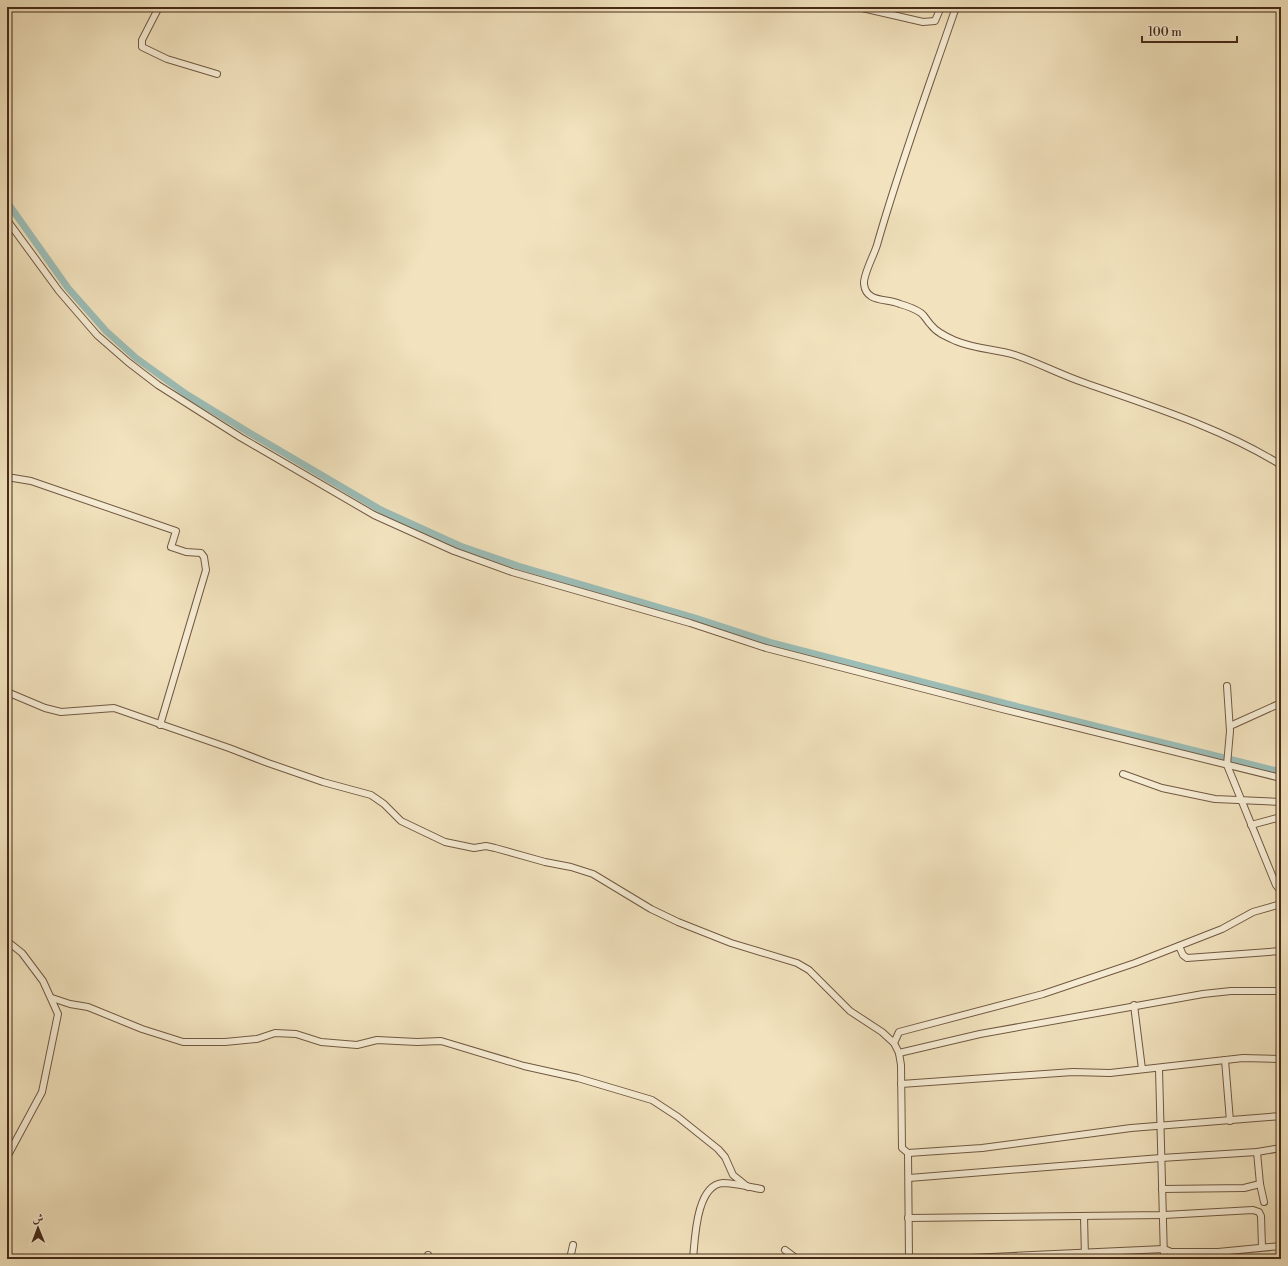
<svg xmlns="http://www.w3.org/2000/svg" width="1288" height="1266" viewBox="0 0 1288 1266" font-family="'Libre Bodoni',Amiri,serif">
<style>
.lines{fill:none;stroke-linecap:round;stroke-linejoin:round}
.canal{stroke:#9cbdb6;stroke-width:7}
.minor-casing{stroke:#715942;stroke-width:8}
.minor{stroke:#f7edd5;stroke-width:6}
</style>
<rect width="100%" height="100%" fill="#f2e3be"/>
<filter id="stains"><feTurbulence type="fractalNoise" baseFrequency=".005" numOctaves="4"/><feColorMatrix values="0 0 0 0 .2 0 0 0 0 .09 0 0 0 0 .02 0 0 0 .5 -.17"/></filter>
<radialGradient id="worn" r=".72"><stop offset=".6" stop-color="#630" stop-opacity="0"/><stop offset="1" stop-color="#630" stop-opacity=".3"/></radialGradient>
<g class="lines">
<polyline class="canal" points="7,202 68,288 106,331 136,358 186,394 248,432 381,510 460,546 518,566 695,618 772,643 1007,704 1281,772"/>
<defs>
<g id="minor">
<polyline points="159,7 142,40 142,47 167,59 217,74"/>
<polyline points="858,7 923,22 935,21 941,7"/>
<path d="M956,7C929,86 900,164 877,245C874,255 863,275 864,284C866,303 886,298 900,304C907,306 915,309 921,313C925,316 927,321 931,325C937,333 947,337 956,341C975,349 995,349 1015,355C1039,363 1061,375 1085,383C1150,406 1222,428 1281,465"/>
<polyline points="7,220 59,291 97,335 128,362 158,385 240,437 374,515 454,551 512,572 690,623 766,648 1002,709 1281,778"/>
<polyline points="7,477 31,481 176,531 171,547 186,552 201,553 204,557 206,570 160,725"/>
<polyline points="1227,686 1230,731 1227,765 1276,885 1281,891"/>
<polyline points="7,692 45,708 61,712 114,708 229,748 268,763 323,782 371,795 384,804 401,821 445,842 474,848 486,846 495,848 545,862 571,867 593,874 651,909 678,922 731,943 797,963 809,970 850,1011 882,1032 894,1043"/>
<polyline points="1230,726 1281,703"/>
<polyline points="1123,774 1162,788 1215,799 1281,802"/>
<polyline points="1251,825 1281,817"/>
<polyline points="7,941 22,953 43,981 58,1014 42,1092 7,1157"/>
<polyline points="1179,946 1183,955 1187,958 1281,951"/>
<polyline points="52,998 70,1004 88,1007 142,1029 183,1042 225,1042 257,1039 275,1033 296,1034 321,1042 357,1045 377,1040 417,1042 441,1041 524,1066 578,1078 652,1100 678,1117 718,1149 725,1157 733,1175 748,1187"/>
<polyline points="1134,1005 1142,1069"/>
<polyline points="899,1053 980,1034 1203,994 1231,991 1281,991"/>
<polyline points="1225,1060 1230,1121"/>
<polyline points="1159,1069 1164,1259"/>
<polyline points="901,1084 1073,1072 1110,1073 1243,1058 1281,1059"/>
<polyline points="1257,1152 1260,1184 1264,1202"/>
<polyline points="908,1153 982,1148 1131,1128 1281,1116"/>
<polyline points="909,1178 1161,1158 1257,1152 1281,1148"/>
<polyline points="1162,1189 1244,1188 1260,1184"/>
<polyline points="1084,1216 1085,1259"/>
<polyline points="908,1218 1164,1215 1253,1210 1259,1212 1261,1216 1262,1247"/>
<polyline points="785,1250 797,1259"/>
<polyline points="427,1259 428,1255"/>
<polyline points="570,1259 573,1245"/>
<path d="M693,1259C695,1239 696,1185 723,1183C735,1183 749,1187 761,1189"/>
<polyline points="909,1259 908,1153 902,1148 901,1065 899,1053 894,1043 899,1032 1043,994 1135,963 1222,929 1253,912 1281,904"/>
<polyline points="948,1259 1164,1249 1171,1252 1218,1252 1281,1246"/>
</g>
</defs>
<use href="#minor" class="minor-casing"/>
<use href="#minor" class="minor"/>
</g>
<rect width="1288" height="1266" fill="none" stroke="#f2e3be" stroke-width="24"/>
<rect x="8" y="8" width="1272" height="1250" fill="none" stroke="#462b19" stroke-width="2"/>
<rect x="12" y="12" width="1264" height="1242" fill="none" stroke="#462b19"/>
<g transform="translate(38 1228) rotate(359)" stroke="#f7edd5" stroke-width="3" paint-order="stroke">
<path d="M0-3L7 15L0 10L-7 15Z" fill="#462b19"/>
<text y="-6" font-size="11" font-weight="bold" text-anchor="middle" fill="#462b19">ش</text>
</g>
<path d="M1142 36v6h95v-6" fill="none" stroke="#462b19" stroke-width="2"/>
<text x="1148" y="36" font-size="12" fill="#462b19" stroke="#f7edd5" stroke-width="3" paint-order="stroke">100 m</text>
<rect width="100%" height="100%" filter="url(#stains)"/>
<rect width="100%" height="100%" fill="url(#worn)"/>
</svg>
